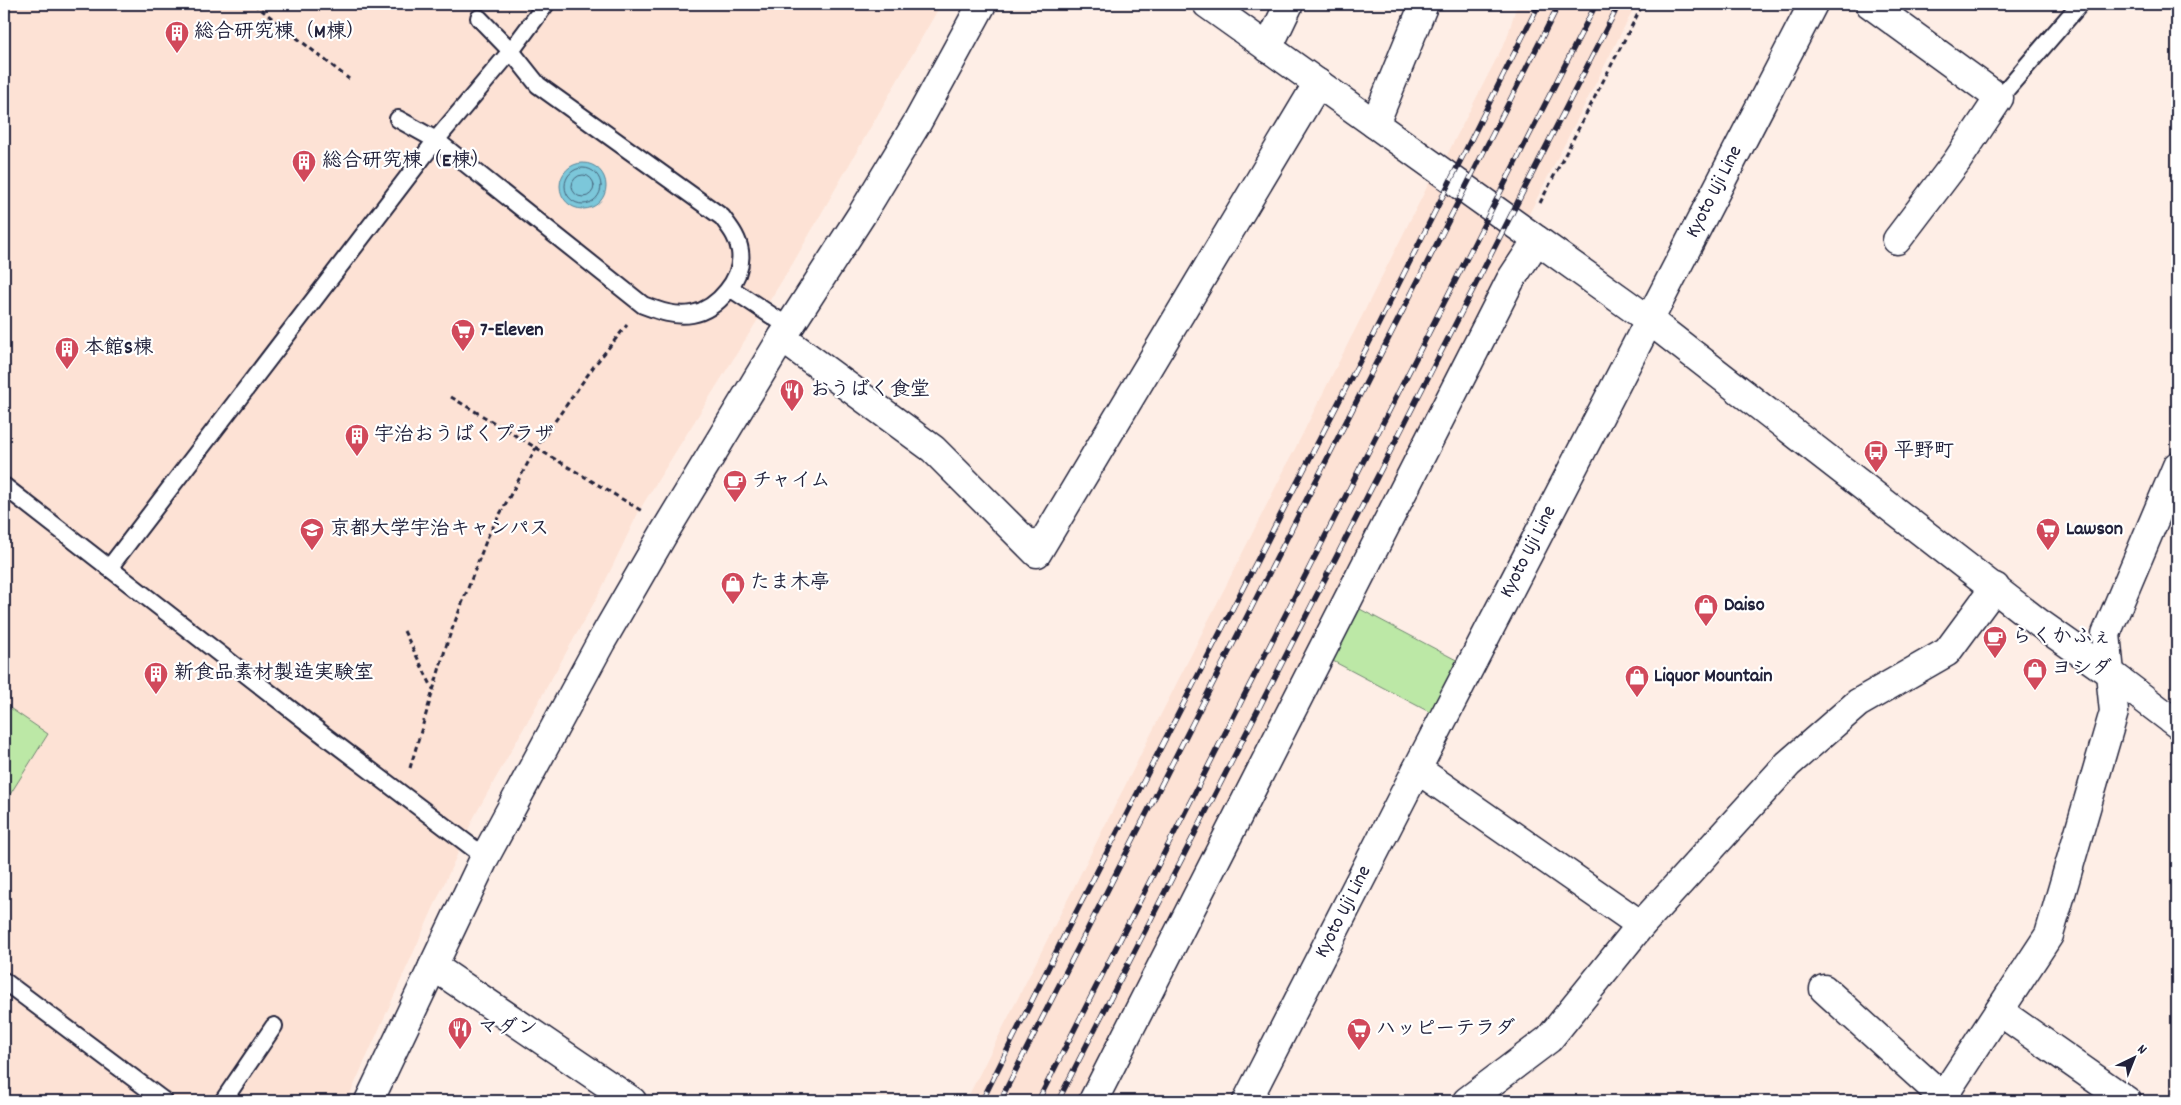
<svg xmlns="http://www.w3.org/2000/svg" width="2181" height="1105" viewBox="0 0 2181 1105" font-family="Dekko,'Klee One',sans-serif">
<style>
.built{fill:#fde2d5}
.green{fill:#bce8a6;stroke:#6f8570}
.water{fill:#7bc7da;stroke:#57859a}
.lines{fill:none;stroke-linecap:round;stroke-linejoin:round}
.shore{stroke:#46647b;stroke-width:1}
.service-casing{stroke:#22223b;stroke-width:20}
.minor-casing{stroke:#22223b;stroke-width:31}
.tertiary-casing{stroke:#22223b;stroke-width:31}
.primary-casing{stroke:#22223b;stroke-width:31}
.path{stroke:#22223b;stroke-width:3;stroke-dasharray:5 4;stroke-linecap:butt}
.service{stroke:#fff;stroke-width:16}
.minor{stroke:#fff;stroke-width:28}
.tertiary{stroke:#fff;stroke-width:28}
.primary{stroke:#fff;stroke-width:28}
.rail-casing{stroke:#22223b;stroke-width:5.5}
.rail{stroke:#fff;stroke-width:4;stroke-dasharray:11;stroke-linecap:butt}
.labels{text-anchor:middle;dominant-baseline:central;stroke-width:4.5;stroke-linejoin:round;paint-order:stroke}
.poi-label{font-size:20px;font-weight:bold;fill:#22223b;stroke:#fff;text-anchor:start}
.street-label{font-size:20px;fill:#22223b;stroke:#fff}
</style>
<rect width="100%" height="100%" fill="#feeee6"/>
<filter id="ink" filterUnits="userSpaceOnUse"><feTurbulence type="fractalNoise" baseFrequency=".02" numOctaves="2"/><feDisplacementMap in="SourceGraphic" scale="10" xChannelSelector="R" yChannelSelector="G"/><feConvolveMatrix kernelMatrix="1 2 1 2 8 2 1 2 1" color-interpolation-filters="sRGB"/></filter>
<g filter="url(#ink)">
<g class="built">
<polygon points="4,4 941,4 793,263 640,509 600,592 474,817 347,1101 4,1101"/>
<polygon points="1517,4 1636,4 1528,216 1446,157 1507,38"/>
<polygon points="1430,181 1514,239 1518,249 1082,1101 966,1101"/>
</g>
<g class="green">
<polygon points="1358,608 1462,663 1435,715 1331,660"/>
<polygon points="4,704 48,734 4,804"/>
</g>
<circle class="water" cx="583" cy="186" r="23"/>
<g class="lines">
<g class="shore">
<circle cx="583" cy="186" r="18"/>
<circle cx="583" cy="186" r="11"/>
</g>
<defs>
<g id="service">
<polyline points="1999,98 2080,4"/>
<path d="M398,119L436,140L643,305C659,311 675,317 692,314C718,309 744,278 740,251C738,237 730,228 722,217L538,85L511,51L479,18"/>
<polyline points="730,288 789,327"/>
<polyline points="4,486 325,736 485,857"/>
<polyline points="109,568 436,140 511,51 546,4"/>
<polyline points="4,981 164,1101"/>
<polyline points="223,1101 274,1026"/>
</g>
<g id="minor">
<polyline points="1207,4 1649,320"/>
<polyline points="1870,4 1999,98 1957,161 1897,240"/>
<polyline points="1268,48 1289,4"/>
<polyline points="1375,124 1424,4"/>
<polyline points="782,338 933,449 1037,553 1318,83"/>
<polyline points="1417,769 1641,925 1788,764 1858,703 1947,652 1995,587"/>
<polyline points="433,966 632,1101"/>
<polyline points="1824,989 1943,1097"/>
<polyline points="1999,1011 2127,1101"/>
<polyline points="369,1101 485,857 601,642 664,533 782,338 862,214 917,123 982,4"/>
<polyline points="1093,1101 1510,281 1537,240"/>
<polyline points="1467,1101 1549,1039 1641,925"/>
<polyline points="1940,1101 2049,935 2114,712 2106,634 2177,466"/>
</g>
<polyline id="tertiary" points="1649,320 2039,623 2110,673 2177,724"/>
<polyline id="primary" points="1247,1101 1417,769 1813,4"/>
</defs>
<use href="#service" class="service-casing"/>
<use href="#minor" class="minor-casing"/>
<use href="#tertiary" class="tertiary-casing"/>
<use href="#primary" class="primary-casing"/>
<g class="path">
<polyline points="254,4 349,79"/>
<polyline points="1540,203 1643,4"/>
<polyline points="451,397 642,511"/>
<polyline points="404,631 433,689"/>
<polyline points="410,768 448,640 488,536 536,448 594,366 627,325"/>
</g>
<use href="#service" class="service"/>
<use href="#minor" class="minor"/>
<use href="#tertiary" class="tertiary"/>
<use href="#primary" class="primary"/>
<defs>
<g id="rail">
<polyline points="982,1101 1067,930 1368,345 1539,4"/>
<polyline points="1000,1101 1559,4"/>
<polyline points="1038,1101 1596,4"/>
<polyline points="1058,1101 1619,4"/>
</g>
</defs>
<use href="#rail" class="rail-casing"/>
<use href="#rail" class="rail"/>
</g>
</g>
<defs>
<symbol id="building-pin" viewBox="-11 -11 22 30"><path d="M0 17L-7.5 6A9.5 9.5 0 1 1 7.5 6Z" fill="#d1495b" stroke="#fff"/><path d="M-4-6H4V6H1V3H-1V6H-4ZM-2.5-4.3h1.7v1.8h-1.7ZM.8-4.3h1.7v1.8H.8ZM-2.5-1h1.7V.8h-1.7ZM.8-1h1.7V.8H.8Z" fill="#fff"/></symbol>
<symbol id="supermarket-pin" viewBox="-11 -11 22 30"><path d="M0 17L-7.5 6A9.5 9.5 0 1 1 7.5 6Z" fill="#d1495b" stroke="#fff"/><path d="M-6-5.5h2.5l.6 2H6L4.5 2H-2.5L-4.4-4H-6ZM-1.5 3.2a1.3 1.3 0 1 0 .1 0ZM3 3.2a1.3 1.3 0 1 0 .1 0Z" fill="#fff"/></symbol>
<symbol id="restaurant-pin" viewBox="-11 -11 22 30"><path d="M0 17L-7.5 6A9.5 9.5 0 1 1 7.5 6Z" fill="#d1495b" stroke="#fff"/><path d="M-5-6h1v4h1v-4h1v4h1v-4h1v5L-1.5 .5V6h-2V.5L-5-1ZM5-6V6H3V1.5H1.5Q1.5-4 5-6Z" fill="#fff"/></symbol>
<symbol id="bus-pin" viewBox="-11 -11 22 30"><path d="M0 17L-7.5 6A9.5 9.5 0 1 1 7.5 6Z" fill="#d1495b" stroke="#fff"/><path d="M-5-6H5V4H4V6H2V4H-2V6H-4V4H-5ZM-3.5-4V0h7V-4ZM-3.5 1.2v1.5H-2V1.2ZM2 1.2v1.5H3.5V1.2Z" fill="#fff"/></symbol>
<symbol id="cafe-pin" viewBox="-11 -11 22 30"><path d="M0 17L-7.5 6A9.5 9.5 0 1 1 7.5 6Z" fill="#d1495b" stroke="#fff"/><path d="M-5.5-4.5H6V0H3Q3 3.5 0 3.5H-2.5Q-5.5 3.5-5.5 0ZM3-3.2v2h1.7v-2ZM-6 4.5H4V6H-6Z" fill="#fff"/></symbol>
<symbol id="university-pin" viewBox="-11 -11 22 30"><path d="M0 17L-7.5 6A9.5 9.5 0 1 1 7.5 6Z" fill="#d1495b" stroke="#fff"/><path d="M0-5L7-2L0 1L-7-2ZM-4 1L0 2.5L4 1V4Q0 6-4 4Z" fill="#fff"/></symbol>
<symbol id="shop-pin" viewBox="-11 -11 22 30"><path d="M0 17L-7.5 6A9.5 9.5 0 1 1 7.5 6Z" fill="#d1495b" stroke="#fff"/><path d="M-5-2.5h2.3a2.7 3.5 0 0 1 5.4 0H5L5.5 6h-11ZM-1.5-2.5h3a1.5 2.3 0 0 0-3 0Z" fill="#fff"/></symbol>
</defs>
<g fill-rule="evenodd">
<use href="#building-pin" x="163" y="19" width="28" height="38"/>
<use href="#building-pin" x="290" y="148" width="28" height="38"/>
<use href="#supermarket-pin" x="449" y="317" width="28" height="38"/>
<use href="#building-pin" x="53" y="335" width="28" height="38"/>
<use href="#restaurant-pin" x="778" y="377" width="28" height="38"/>
<use href="#building-pin" x="343" y="422" width="28" height="38"/>
<use href="#bus-pin" x="1862" y="438" width="28" height="38"/>
<use href="#cafe-pin" x="721" y="468" width="28" height="38"/>
<use href="#university-pin" x="298" y="516" width="28" height="38"/>
<use href="#supermarket-pin" x="2034" y="516" width="28" height="38"/>
<use href="#shop-pin" x="719" y="570" width="28" height="38"/>
<use href="#shop-pin" x="1692" y="592" width="28" height="38"/>
<use href="#cafe-pin" x="1981" y="624" width="28" height="38"/>
<use href="#shop-pin" x="2021" y="656" width="28" height="38"/>
<use href="#building-pin" x="142" y="660" width="28" height="38"/>
<use href="#shop-pin" x="1623" y="663" width="28" height="38"/>
<use href="#restaurant-pin" x="446" y="1015" width="28" height="38"/>
<use href="#supermarket-pin" x="1345" y="1016" width="28" height="38"/>
</g>
<g class="labels">
<g class="poi-label">
<text x="194" y="33">総合研究棟（M棟）</text>
<text x="322" y="162">総合研究棟（E棟）</text>
<text x="480" y="331">7-Eleven</text>
<text x="84" y="349">本館S棟</text>
<text x="810" y="391">おうばく食堂</text>
<text x="374" y="436">宇治おうばくプラザ</text>
<text x="1894" y="452">平野町</text>
<text x="752" y="482">チャイム</text>
<text x="330" y="530">京都大学宇治キャンパス</text>
<text x="2066" y="530">Lawson</text>
<text x="750" y="584">たま木亭</text>
<text x="1724" y="606">Daiso</text>
<text x="2012" y="638">らくかふぇ</text>
<text x="2052" y="670">ヨシダ</text>
<text x="174" y="674">新食品素材製造実験室</text>
<text x="1654" y="677">Liquor Mountain</text>
<text x="478" y="1029">マダン</text>
<text x="1376" y="1030">ハッピーテラダ</text>
</g>
<g class="street-label">
<text transform="translate(1715 192) rotate(-63)">Kyoto Uji Line</text>
<text transform="translate(1529 552) rotate(-63)">Kyoto Uji Line</text>
<text transform="translate(1344 912) rotate(-63)">Kyoto Uji Line</text>
</g>
</g>
<rect width="2181" height="1105" fill="none" stroke="#fff" stroke-width="20"/>
<rect x="10" y="10" width="2161" height="1085" fill="none" stroke="#22223b" stroke-width="2" filter="url(#ink)"/>
<g transform="translate(2134 1058) rotate(43)" stroke="#ffffff" stroke-width="4" paint-order="stroke">
<path d="M0-4L9 19L0 12L-9 19Z" fill="#22223b"/>
<text y="-8" font-size="14" font-weight="bold" text-anchor="middle" fill="#22223b">N</text>
</g>
</svg>
